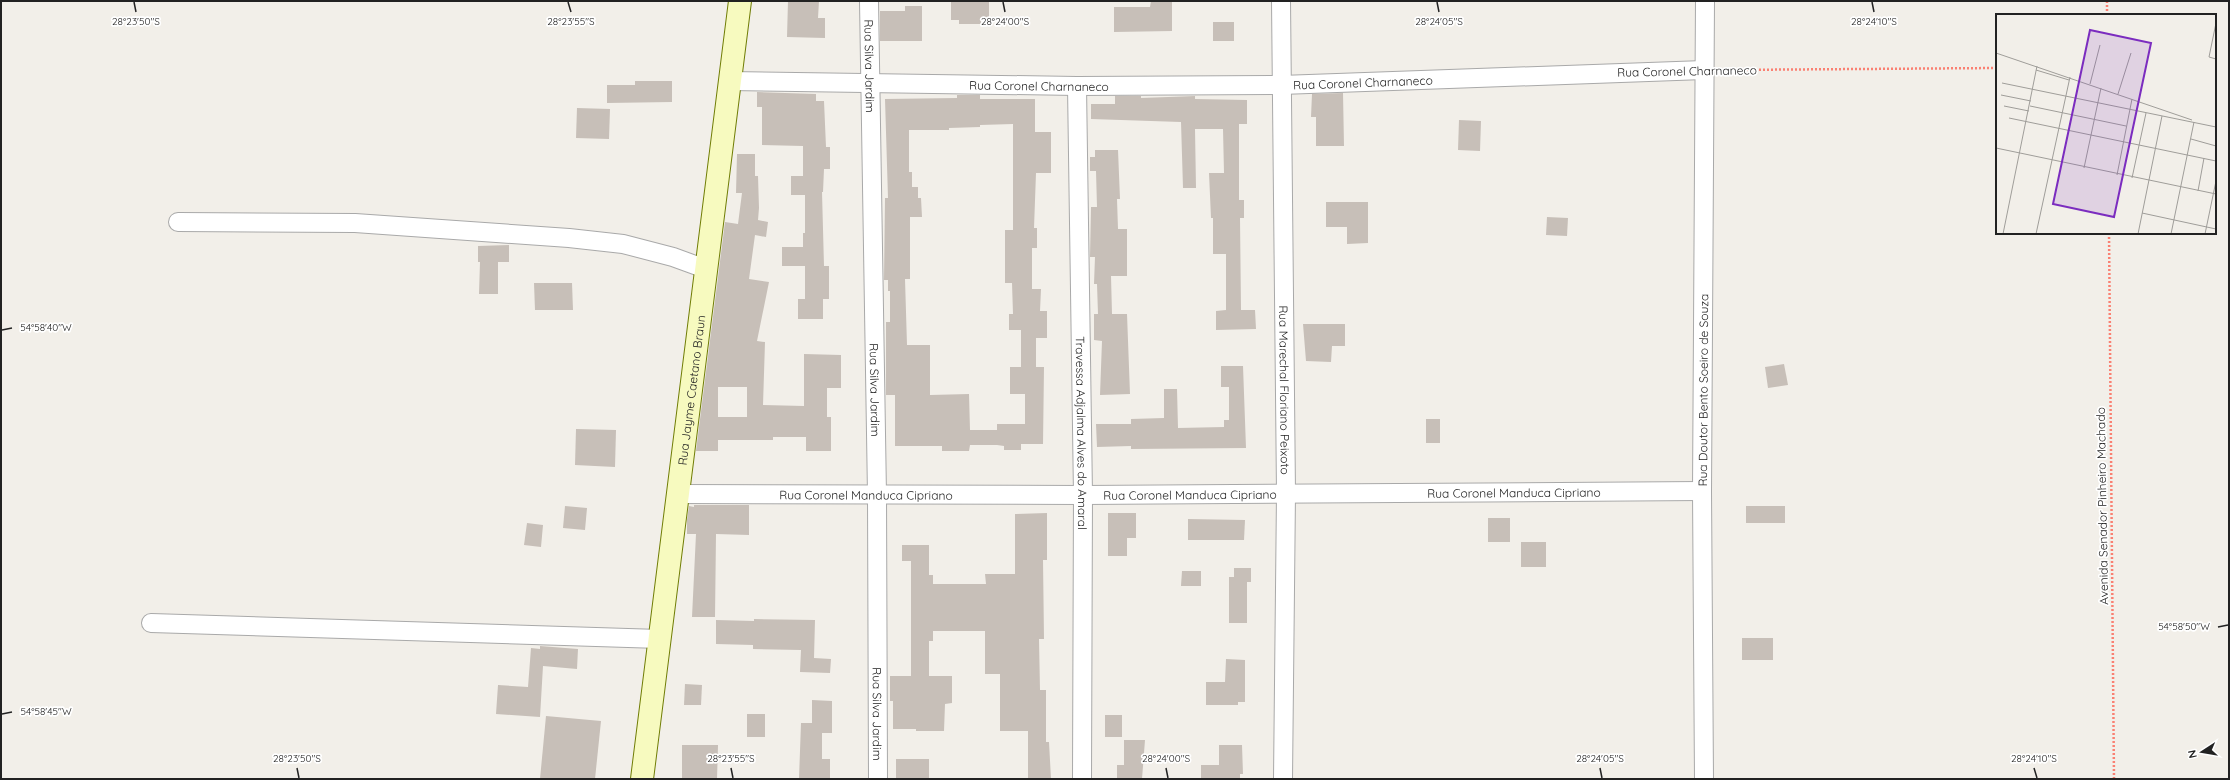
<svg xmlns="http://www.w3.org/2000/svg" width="2230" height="780" viewBox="0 0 2230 780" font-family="Quicksand,sans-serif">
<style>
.building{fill:#c7bfb8;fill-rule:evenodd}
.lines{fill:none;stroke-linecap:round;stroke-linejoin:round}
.street-casing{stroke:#a9a9a9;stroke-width:20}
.secondary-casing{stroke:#707d05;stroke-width:24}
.path{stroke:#fa8072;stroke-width:2.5;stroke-dasharray:2 2;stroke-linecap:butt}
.street{stroke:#fff;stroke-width:18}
.secondary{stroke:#f7fabf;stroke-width:22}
.ticks{fill:none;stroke:#222;stroke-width:1.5}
.labels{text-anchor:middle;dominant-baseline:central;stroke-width:3.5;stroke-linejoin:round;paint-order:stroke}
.street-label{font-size:12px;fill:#222;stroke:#fff}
.inset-road{fill:none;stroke:#9f9d99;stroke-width:1}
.view{fill:#7b2cbf;fill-opacity:0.15;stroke:#7b2cbf;stroke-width:2}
.inset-edge{fill:none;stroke:#222;stroke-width:2}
.ticks-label{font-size:10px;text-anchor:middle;fill:#222;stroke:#fff;stroke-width:3.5;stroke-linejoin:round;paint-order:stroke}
</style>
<rect width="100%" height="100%" fill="#f2efe9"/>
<g class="building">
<polygon points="788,1 819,1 818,18 825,18 825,38 787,37"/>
<polygon points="951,1 989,1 989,20 981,20 981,24 959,24 959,20 951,20"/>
<polygon points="1151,1 1172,1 1172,31 1114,32 1114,7 1150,7"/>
<polygon points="905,6 922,6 922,41 880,41 880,11 905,11"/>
<rect x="1213" y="22" width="21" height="19"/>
<polygon points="635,81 672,81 672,102 607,103 607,85 635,85"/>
<polygon points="757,92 816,94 816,101 824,101 826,147 830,147 830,169 824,169 823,192 822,192 824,266 829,266 829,299 823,299 823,319 798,319 798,299 805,299 805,266 782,266 782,247 803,247 803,233 805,233 805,195 791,195 791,176 803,176 803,146 762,145 762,107 757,107"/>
<polygon points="1343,93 1344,146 1316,146 1316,117 1311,117 1312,94"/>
<path d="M957,95H980V99H1035V132H1051V173H1036L1034,228H1037V248H1032V289H1041L1040,311H1047V338H1036V367H1044L1043,444H1021V450H1004V446L997,445H970L969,451H942V446H895V395H886V322H890V291H888V280H884L885,198H888L885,99L957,98ZM1013,124V230H1005V283H1012L1013,314H1009V330H1021V367H1010V394H1025V424H997V430H970L969,394L930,395V345H907L905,279H910V217H922L921,198H918V187H912V172H909V130H949V128L980,127V125Z"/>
<polygon points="1115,96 1141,96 1141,98 1195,96 1195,99 1247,100 1247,124 1239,124 1239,200 1244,200 1244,218 1240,218 1241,310 1255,310 1256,329 1216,330 1216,311 1226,310 1226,254 1213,254 1213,218 1211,218 1209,173 1224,173 1223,129 1195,129 1196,188 1183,188 1181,122 1091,119 1091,104 1115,104"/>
<polygon points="577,108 610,109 609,139 576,138"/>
<polygon points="1459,120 1481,121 1480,151 1458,150"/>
<polygon points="1095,150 1118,150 1120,199 1117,199 1118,229 1127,229 1127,276 1111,276 1112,314 1127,314 1130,394 1100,395 1102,341 1094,340 1094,314 1098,314 1097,284 1094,284 1095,257 1090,257 1091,207 1097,207 1096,171 1090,171 1090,157 1095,157"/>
<path d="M737,154H755V176H758L759,208L758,220L768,222L766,237L755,235L749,279L769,282L757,341L765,342L763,405L804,406V354L841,355V388H827V417H831V451H806V437H773V440H718V451H696L725,222L738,224L742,193H736ZM718,387H747V417H718Z"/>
<polygon points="1326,202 1368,202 1368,243 1347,244 1347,227 1326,227"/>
<polygon points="1547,217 1568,218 1567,236 1546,235"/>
<polygon points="509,245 509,262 498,262 498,294 479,294 480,262 478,262 478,246"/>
<polygon points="534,283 572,283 573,310 535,310"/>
<polygon points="1303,324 1345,324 1345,346 1332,346 1331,362 1306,361"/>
<polygon points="1784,364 1788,385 1768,388 1765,367"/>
<polygon points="1221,366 1243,366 1246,448 1131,449 1131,446 1097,447 1096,424 1131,424 1131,419 1164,418 1164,389 1177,389 1178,428 1224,427 1224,420 1229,420 1229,387 1221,387"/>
<rect x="1426" y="419" width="14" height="24"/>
<polygon points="576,429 616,430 615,467 575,465"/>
<polygon points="694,505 749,505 749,535 716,534 715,617 692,617 696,534 687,534 687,520 689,506 694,507"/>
<polygon points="565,506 587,508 585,530 563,528"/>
<rect x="1746" y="506" width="39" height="17"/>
<polygon points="1047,513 1047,560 1043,560 1044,639 1039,639 1040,690 1046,690 1046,742 1049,742 1051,779 1028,779 1028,731 1000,731 1000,674 985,674 985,631 933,631 933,641 929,641 929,676 952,676 952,703 945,704 944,731 916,731 916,729 893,729 893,701 890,701 890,676 911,676 911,561 902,561 902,545 929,545 929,575 933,575 933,584 986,584 985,574 1015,574 1015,514"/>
<polygon points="1108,513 1136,513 1136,538 1127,538 1127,556 1108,556"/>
<rect x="1488" y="518" width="22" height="24"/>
<polygon points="1188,519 1245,520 1244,540 1188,540"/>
<polygon points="527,523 543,525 541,547 524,545"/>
<rect x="1521" y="542" width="25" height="25"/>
<polygon points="1234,568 1251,568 1251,582 1247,582 1247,623 1229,623 1229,577 1234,577"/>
<polygon points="1182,571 1201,571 1201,586 1181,586"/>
<polygon points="754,619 815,620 814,658 831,659 830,673 800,672 801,650 753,649 753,645 716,644 716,620 754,621"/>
<rect x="1742" y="638" width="31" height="22"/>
<polygon points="540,646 578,649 577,669 543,666 540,717 496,714 498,685 528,687 531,648 540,649"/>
<polygon points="1226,659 1245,660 1245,702 1238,702 1238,705 1206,705 1206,682 1225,682"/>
<polygon points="685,684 702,685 701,705 684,705"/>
<polygon points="812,700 832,701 832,733 822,733 822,759 830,759 830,779 799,779 801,723 812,723"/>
<rect x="747" y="714" width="18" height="23"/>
<rect x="1105" y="715" width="17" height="22"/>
<polygon points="546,716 601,721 595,779 540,779"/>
<polygon points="1124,740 1145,740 1142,779 1117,779 1117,765 1124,765"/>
<polygon points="682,745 718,745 717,779 682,779"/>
<polygon points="1219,745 1242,745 1243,774 1240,774 1240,779 1201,779 1201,765 1219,765"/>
<rect x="896" y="759" width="33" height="20"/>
</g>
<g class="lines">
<defs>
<g id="street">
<path id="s1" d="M869,1L877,495L878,779"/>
<path id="s2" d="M1281,1L1286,493L1283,779"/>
<path id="s3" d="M729,81L1077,86L1281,85L1704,70"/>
<path id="s4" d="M1077,86L1083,495L1082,779"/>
<polyline points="178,222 355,223 569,238 623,244 673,257 706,269"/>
<path id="s5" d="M678,494L1083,495L1702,491"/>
<polyline points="151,623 660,639"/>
<path id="s6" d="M1704,779L1702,491L1705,1"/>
</g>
<g id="secondary">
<path id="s7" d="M642,779L740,1"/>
</g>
</defs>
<use href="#street" class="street-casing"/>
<use href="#secondary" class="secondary-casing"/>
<g class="path">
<polyline points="2107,1 2107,15"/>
<polyline points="1723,70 1997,68"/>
<polyline points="2109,233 2114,779"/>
</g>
<use href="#street" class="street"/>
<use href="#secondary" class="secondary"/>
</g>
<path class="ticks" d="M134,2L136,12M568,2L571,12M1003,2L1005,12M1437,2L1439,12M1872,2L1874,12M2,330L12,328M2218,627L2228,625M2,714L12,712M297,768L299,778M731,768L733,778M1166,768L1168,778M1600,768L1602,778M2034,768L2037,778"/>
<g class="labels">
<g class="street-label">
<text stroke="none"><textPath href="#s1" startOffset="65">Rua Silva Jardim</textPath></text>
<text transform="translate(1687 71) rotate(-1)">Rua Coronel Charnaneco</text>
<text stroke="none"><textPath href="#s3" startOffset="634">Rua Coronel Charnaneco</textPath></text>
<text stroke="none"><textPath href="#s3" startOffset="310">Rua Coronel Charnaneco</textPath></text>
<text stroke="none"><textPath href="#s7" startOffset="392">Rua Jayme Caetano Braun</textPath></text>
<text stroke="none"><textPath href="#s1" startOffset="389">Rua Silva Jardim</textPath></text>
<text stroke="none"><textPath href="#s2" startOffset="389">Rua Marechal Floriano Peixoto</textPath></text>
<text stroke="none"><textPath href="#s6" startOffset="389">Rua Doutor Bento Soeiro de Souza</textPath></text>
<text stroke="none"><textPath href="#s4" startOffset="347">Travessa Adjalma Alves do Amaral</textPath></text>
<text stroke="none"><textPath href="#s5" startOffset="836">Rua Coronel Manduca Cipriano</textPath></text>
<text stroke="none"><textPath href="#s5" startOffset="188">Rua Coronel Manduca Cipriano</textPath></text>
<text stroke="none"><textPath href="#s5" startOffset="512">Rua Coronel Manduca Cipriano</textPath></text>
<text transform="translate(2102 506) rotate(-91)">Avenida Senador Pinheiro Machado</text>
<text stroke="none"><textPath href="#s1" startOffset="713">Rua Silva Jardim</textPath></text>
</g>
</g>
<g transform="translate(1996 14)">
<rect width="220" height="220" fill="#f2efe9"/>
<path class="inset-road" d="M220,9L213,43L220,45M0,39L196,106M40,56L73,66M6,69L220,113M94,70L104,31M122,80L135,39M5,81L35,87M8,92L33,97M34,92L130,112M13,104L220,147M195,125L220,132M0,134L220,180M88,154L105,74M121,161L136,85M136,164L150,99M202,177L208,144M146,199L220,215M7,220L41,52M40,220L74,63M142,220L166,102M175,220L198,108M209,220L220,167"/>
<path class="view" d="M94,16L155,29L118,203L57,190Z"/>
<rect width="220" height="220" class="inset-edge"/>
</g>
<g class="ticks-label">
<text x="136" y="25">28°23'50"S</text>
<text x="571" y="25">28°23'55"S</text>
<text x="1005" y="25">28°24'00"S</text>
<text x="1439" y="25">28°24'05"S</text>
<text x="1874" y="25">28°24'10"S</text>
<text x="46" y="331">54°58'40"W</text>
<text x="2184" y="630">54°58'50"W</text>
<text x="46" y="715">54°58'45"W</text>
<text x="297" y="762">28°23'50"S</text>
<text x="731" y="762">28°23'55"S</text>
<text x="1166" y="762">28°24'00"S</text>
<text x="1600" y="762">28°24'05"S</text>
<text x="2034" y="762">28°24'10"S</text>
</g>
<rect width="2230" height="780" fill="none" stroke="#222222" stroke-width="4"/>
<g transform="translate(2202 752) rotate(258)" stroke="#ffffff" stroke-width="3" paint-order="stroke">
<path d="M0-3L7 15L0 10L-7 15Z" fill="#222222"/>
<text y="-6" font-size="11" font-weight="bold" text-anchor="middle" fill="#222222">N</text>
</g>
</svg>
